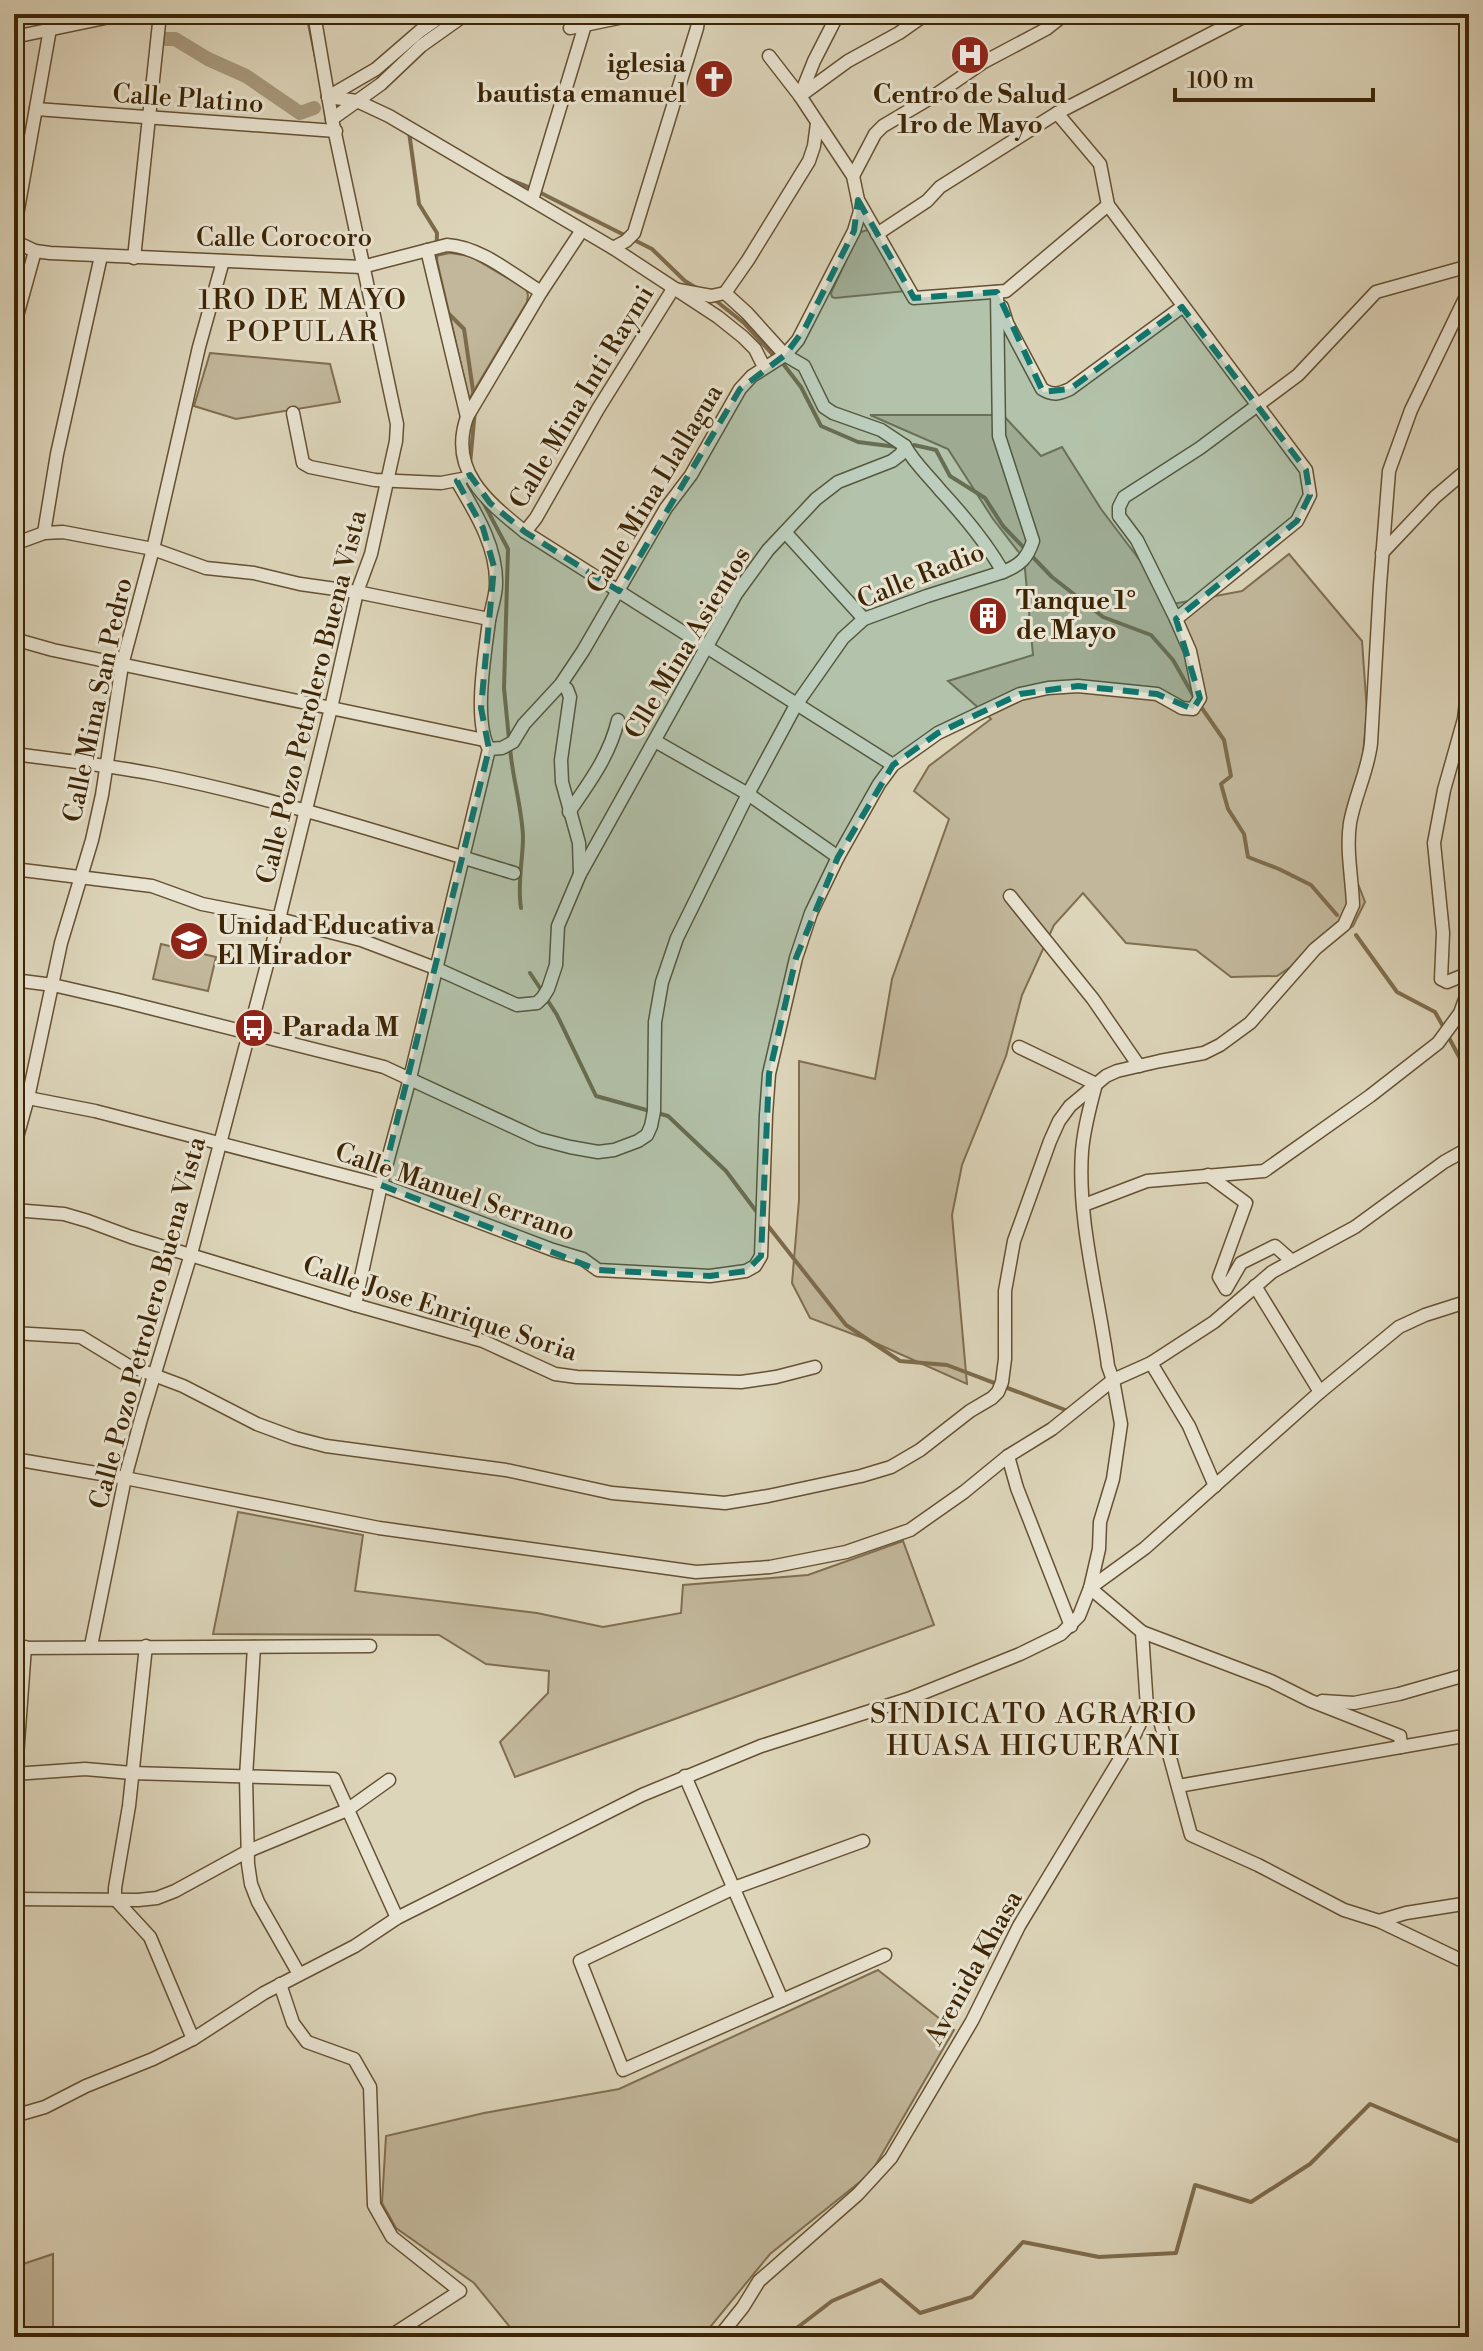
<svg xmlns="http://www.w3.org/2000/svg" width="1483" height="2351" viewBox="0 0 1483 2351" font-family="'Libre Bodoni',serif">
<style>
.green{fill:#c2b79b;stroke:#806e50;stroke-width:2}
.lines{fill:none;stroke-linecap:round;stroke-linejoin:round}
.stream{stroke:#7d6b4c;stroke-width:4}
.canal{stroke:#a7997c;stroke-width:14}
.minor-casing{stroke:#655132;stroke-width:15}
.minor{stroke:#e9e4d2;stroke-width:12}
.marked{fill:#0f766e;fill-opacity:0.2;stroke:#0f766e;stroke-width:6;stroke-dasharray:16 10;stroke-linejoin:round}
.labels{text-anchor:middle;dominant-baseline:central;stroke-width:6;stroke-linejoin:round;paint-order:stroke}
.poi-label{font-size:26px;font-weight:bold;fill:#3d2505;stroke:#e9e4d2;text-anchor:start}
.street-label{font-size:26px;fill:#3d2505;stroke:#e9e4d2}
.neighbourhood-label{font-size:28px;letter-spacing:2px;fill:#3d2505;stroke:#e9e4d2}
</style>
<rect width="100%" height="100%" fill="#ddd5ba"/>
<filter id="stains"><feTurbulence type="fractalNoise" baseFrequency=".0025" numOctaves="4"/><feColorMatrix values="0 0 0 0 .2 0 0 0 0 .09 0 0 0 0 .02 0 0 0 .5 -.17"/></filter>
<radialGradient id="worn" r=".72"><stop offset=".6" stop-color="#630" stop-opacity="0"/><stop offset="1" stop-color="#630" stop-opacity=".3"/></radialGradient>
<g class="green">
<polygon points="871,229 907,291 835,298 832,297 831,293 858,235 861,232"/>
<polygon points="450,253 470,256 526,289 528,295 527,302 469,399 436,256"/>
<polygon points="210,353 330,364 340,402 236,419 194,406"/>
<polygon points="870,415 1003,415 1041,456 1062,447 1101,509 1173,604 1242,591 1289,554 1362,641 1367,712 1359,797 1346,853 1365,902 1353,926 1277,976 1231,977 1196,950 1126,943 1083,893 1054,925 1022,995 1006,1056 962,1165 952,1215 967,1384 871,1341 810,1318 792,1283 799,1200 799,1061 875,1079 892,979 949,819 914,791 929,766 991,719 948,681 1033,655 1024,559 993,519 948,449"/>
<polygon points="161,944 216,957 208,991 153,979"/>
<polygon points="238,1512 363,1535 355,1591 537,1613 603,1627 681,1613 683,1585 808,1575 903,1541 934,1625 515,1777 500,1742 548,1693 549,1671 486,1664 439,1635 213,1634"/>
<polygon points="878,1970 954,2030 871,2173 770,2254 702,2337 518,2337 474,2283 396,2228 382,2203 386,2136 484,2113 619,2089"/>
<polygon points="53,2254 53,2337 14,2337 14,2267"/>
</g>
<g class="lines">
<g class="stream">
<polyline points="307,14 319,72"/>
<polyline points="409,132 419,204 437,233 436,265"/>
<polyline points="506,178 531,188 652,249 685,281 698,289"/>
<polyline points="715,300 744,323 774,356"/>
<polyline points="445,310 464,329 474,397"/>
<polyline points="784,365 801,387 821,426 858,442 897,447"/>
<polyline points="914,445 936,450 950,476 985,498 1003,526 1052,577 1103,617 1151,635 1173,660 1194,697"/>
<polyline points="470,464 475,410"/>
<polyline points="483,502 508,549 504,688 509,739"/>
<polyline points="1199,704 1224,740 1231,776 1221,784 1228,809 1244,834 1248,857 1279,869 1311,885 1337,915"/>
<path d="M510,747C512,777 522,807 523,837C523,860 517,884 521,908"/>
<polyline points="1356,935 1397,992 1435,1012 1444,1028"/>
<polyline points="530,973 542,991"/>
<polyline points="546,998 557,1015 596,1096 668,1116 726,1171 759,1215"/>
<polyline points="1448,1036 1464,1066"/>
<polyline points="765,1222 846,1325 900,1361 947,1365 1068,1411"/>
<polyline points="785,2337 832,2301 881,2280 920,2313 972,2297 1023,2242 1099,2257 1176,2253 1195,2185 1251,2202 1310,2164 1370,2104 1457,2141 1469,2135"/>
</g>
<polyline class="canal" points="166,39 175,39 208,59 246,76 300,113 314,108"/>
<defs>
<g id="minor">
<polyline points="570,28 638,14"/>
<polyline points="14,37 124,14"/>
<polyline points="769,56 800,96 853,176 858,200 914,298 1006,291 1108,205"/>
<polyline points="800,96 848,61 899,33 926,14"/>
<polyline points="800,96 814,61 838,14"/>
<polyline points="328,97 357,101 389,116 613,248 718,317 743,337 755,349 764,367"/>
<polyline points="328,97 376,69 420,31 444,14"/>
<polyline points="36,109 336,131"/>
<polyline points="1057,113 1100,164 1108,205 1306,470 1310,495 1297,521 1176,619"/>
<polyline points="332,119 381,84 421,46 466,14"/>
<polyline points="853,176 875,134 883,126 937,94 982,63 1046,29 1065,14"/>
<polyline points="532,200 585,25"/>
<path d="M582,230L541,292L467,417C448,471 488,502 525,532L893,765"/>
<polyline points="14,232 50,29 57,14"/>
<polyline points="877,234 927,201 940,187 1057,113 1249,14"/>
<path d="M14,241L35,251L50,253L362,267L447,245C481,247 513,275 541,292"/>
<polyline points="613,248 626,241 634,233 697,28 699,14"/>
<polyline points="427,250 467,417"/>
<polyline points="134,258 160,14"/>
<path d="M997,292L999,436L1033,541C1027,559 1020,565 1003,572"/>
<polyline points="725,293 748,260 809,161 814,146 817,123"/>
<path d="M1002,307L1007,323L1042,389C1053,396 1059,394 1070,389L1182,307"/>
<polyline points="14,327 35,251"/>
<polyline points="293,413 303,463 310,467 375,480 441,483 462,479"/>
<polyline points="525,532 536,518 598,409 673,289 711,296 725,293"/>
<polyline points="785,532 864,619"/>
<polyline points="44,533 57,454 101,256"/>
<polyline points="14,544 44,533 63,532 153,549 206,568 254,573 300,584 357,592 489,619"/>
<polyline points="1382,553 1435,497 1469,468"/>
<polyline points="14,639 53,650 484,740"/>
<polyline points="1469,676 1464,719 1444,790 1434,843 1443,933 1441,979 1447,982 1469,973"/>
<polyline points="561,684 567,689 570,697 561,760 562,782 579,843 580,874"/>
<polyline points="655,741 748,794 838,857"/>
<polyline points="489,749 502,748 513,742 524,724 561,684 583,651 666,508 691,475 740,389 752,376 785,355 798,340 854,231 860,211 858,200"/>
<path d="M14,754C61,760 107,765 154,774C276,798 395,837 514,873"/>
<path d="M569,812C589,783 610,755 618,720"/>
<polyline points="14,869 152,886 202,904 279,919 361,940 435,968 517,1005 537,1003 543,997 548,989 556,965 558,926 580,874 736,594 768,550 816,499 838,482 892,461 901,454 905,446 881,430 833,413 824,407 804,366 785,355 747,313 725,293"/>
<polyline points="1010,896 1093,999 1139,1066"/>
<path d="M14,980L53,985L118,1000L384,1067L539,1139L570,1147L598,1152L614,1150L638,1141L647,1135L651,1126L654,1111L655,1022L662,982L677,938L748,794L796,705L843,638L864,619L927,596L1003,572C986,542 964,516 941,491C929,476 914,463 905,446"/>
<polyline points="1019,1047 1096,1084"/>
<polyline points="14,1097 28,1098 95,1111 381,1185 553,1250 583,1259 598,1270 710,1276 746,1271 755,1266 761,1256 766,1115 769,1074 796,958 811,913 838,857 879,784 893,765 938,733 1020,694 1048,688 1078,686 1157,694 1182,708 1193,709 1200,698 1190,651 1176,619 1137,540 1119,516 1119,507 1124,497 1200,448 1298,375 1376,292 1469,266"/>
<polyline points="14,1148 28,1098 61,943 92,840 102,795 122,665 153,549 199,347 223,261"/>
<polyline points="1208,1175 1246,1203 1219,1277 1226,1289 1241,1263 1275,1246 1292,1261"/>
<polyline points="1084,1205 1147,1181 1264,1171 1370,1096 1438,1043 1460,1013 1469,988"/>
<polyline points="14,1210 64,1214 88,1221 131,1237 355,1305 483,1341 555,1374 577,1377 741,1382 776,1377 815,1367"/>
<polyline points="1255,1286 1320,1392"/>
<path d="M355,1305L381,1185L410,1078L489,749C473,721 485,653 489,621C491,609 496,596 496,584C497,546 475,512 457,481"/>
<path d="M14,1333L81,1337L127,1365L183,1386L257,1424L295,1438L326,1446L506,1470L612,1493L725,1503L768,1496L861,1476L891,1467L920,1450L970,1411L992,1398L998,1392L1002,1382L1005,1359V1291L1014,1241L1050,1141L1059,1121L1070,1106L1106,1076L1117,1071L1160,1061L1204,1053L1220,1045L1250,1023L1315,949L1344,925L1353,905C1352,877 1346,850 1350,823C1355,795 1368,771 1371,743L1380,585L1389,471L1411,410L1469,290"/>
<polyline points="1151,1363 1189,1426 1215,1486"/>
<polyline points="1008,1456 1017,1488 1071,1626"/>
<polyline points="14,1459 125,1478 379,1528 696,1572 770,1567 846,1552 910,1530 964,1492 1008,1456 1052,1429 1113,1380 1151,1363 1214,1322 1272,1272 1355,1227 1444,1162 1469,1148"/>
<polyline points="1090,1588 1145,1548 1320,1392 1399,1327 1425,1315 1469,1301"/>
<polyline points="1090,1588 1142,1632 1271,1681 1311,1701 1400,1736 1401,1747"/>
<polyline points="91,1646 125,1478 141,1419 191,1254 279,919 331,708 357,592 371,554 396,441 397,424 332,119 314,14"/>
<polyline points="146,1646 129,1806 115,1888 115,1899 150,1937 193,2039"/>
<polyline points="254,1647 246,1777 248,1864 251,1884 258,1902 299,1974"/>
<polyline points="14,1648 370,1646"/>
<polyline points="1322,1701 1354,1703 1399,1694 1469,1674"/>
<polyline points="1147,1708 1160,1721 1191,1835 1258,1865 1344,1910 1379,1921 1469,1964"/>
<polyline points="14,1774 85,1769 132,1773 334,1779 397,1918"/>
<polyline points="685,1776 782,2000"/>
<polyline points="1178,1786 1469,1735"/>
<polyline points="14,1798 25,1647"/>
<polyline points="863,1841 734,1888 580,1961 623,2070 885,1955"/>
<polyline points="14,1899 138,1900 157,1898 175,1891 248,1851 347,1810 389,1780"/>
<polyline points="1379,1921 1406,1913 1469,1903"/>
<polyline points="280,1984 293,2023 307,2042 354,2059 370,2087 374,2205 392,2237 460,2291 389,2337"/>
<path d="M14,2116L45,2107L86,2086L153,2059L193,2039L264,1993L355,1946L397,1918L642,1795L761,1746L908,1699L1020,1654L1061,1634L1079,1616L1090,1588L1099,1549L1100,1522L1113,1479L1121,1424L1113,1380L1108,1366C1099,1297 1077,1221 1082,1151C1084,1128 1090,1106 1096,1084"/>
<polyline points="719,2337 743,2307 759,2281 858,2194 891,2158 972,2021 1019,1926 1135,1734 1147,1708 1142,1632"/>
</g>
</defs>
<use href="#minor" class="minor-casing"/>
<use href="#minor" class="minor"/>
</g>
<path class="marked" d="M858,200L914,298L997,292L1043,392L1070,389L1182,307L1306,470L1310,495L1297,521L1176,619L1200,698L1193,709L1157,694L1078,686L1020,694L938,733L893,765L838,857L796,958L769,1074L761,1256L746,1271L710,1276L598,1270L381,1185L489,749L481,708L494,567L483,528L457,481L470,475L490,503L525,532L619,591L740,389L785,355L805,328L854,231Z"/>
<defs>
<symbol id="hospital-disc" viewBox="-11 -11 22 22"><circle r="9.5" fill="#8f2418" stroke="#e9e4d2"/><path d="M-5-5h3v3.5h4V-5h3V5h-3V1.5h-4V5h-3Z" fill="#fff"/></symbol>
<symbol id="church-disc" viewBox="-11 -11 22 22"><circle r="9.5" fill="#8f2418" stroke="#e9e4d2"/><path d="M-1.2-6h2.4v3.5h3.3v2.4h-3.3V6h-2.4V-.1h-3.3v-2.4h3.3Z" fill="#fff"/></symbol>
<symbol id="building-disc" viewBox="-11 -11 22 22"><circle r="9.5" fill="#8f2418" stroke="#e9e4d2"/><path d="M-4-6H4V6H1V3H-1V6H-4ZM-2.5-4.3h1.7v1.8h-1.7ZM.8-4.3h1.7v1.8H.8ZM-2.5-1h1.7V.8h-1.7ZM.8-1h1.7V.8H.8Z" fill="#fff"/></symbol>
<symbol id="school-disc" viewBox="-11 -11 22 22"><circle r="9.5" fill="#8f2418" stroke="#e9e4d2"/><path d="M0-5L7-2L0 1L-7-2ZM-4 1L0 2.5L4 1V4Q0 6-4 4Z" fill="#fff"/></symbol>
<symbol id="bus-disc" viewBox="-11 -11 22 22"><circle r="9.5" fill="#8f2418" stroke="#e9e4d2"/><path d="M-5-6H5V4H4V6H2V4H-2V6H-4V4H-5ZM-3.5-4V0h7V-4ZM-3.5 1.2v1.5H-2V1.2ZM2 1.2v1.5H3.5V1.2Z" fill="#fff"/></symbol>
</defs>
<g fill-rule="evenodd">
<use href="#hospital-disc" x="948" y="33" width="44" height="44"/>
<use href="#church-disc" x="692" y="57" width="44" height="44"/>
<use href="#building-disc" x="966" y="594" width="44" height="44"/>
<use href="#school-disc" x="167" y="919" width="44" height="44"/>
<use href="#bus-disc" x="232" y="1006" width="44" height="44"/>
</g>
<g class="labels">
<g class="poi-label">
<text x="686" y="64" text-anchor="end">iglesia<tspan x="686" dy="30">bautista emanuel</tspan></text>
<text x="970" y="95" text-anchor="middle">Centro de Salud<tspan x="970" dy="30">1ro de Mayo</tspan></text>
<text x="1016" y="601">Tanque 1°<tspan x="1016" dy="30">de Mayo</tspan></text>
<text x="217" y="926">Unidad Educativa<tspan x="217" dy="30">El Mirador</tspan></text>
<text x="282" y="1028">Parada M</text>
</g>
<g class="street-label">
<text transform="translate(188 99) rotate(4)">Calle Platino</text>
<text x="284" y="238">Calle Corocoro</text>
<text transform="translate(582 397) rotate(-59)">Calle Mina Inti Raymi</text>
<text transform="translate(655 489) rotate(-59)">Calle Mina Llallagua</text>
<text transform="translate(921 576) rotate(-22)">Calle Radio</text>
<text transform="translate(688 643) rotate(-59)">Clle Mina Asientos</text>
<text transform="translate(312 697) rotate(-76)">Calle Pozo Petrolero Buena Vista</text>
<text transform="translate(98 700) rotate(-78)">Calle Mina San Pedro</text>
<text transform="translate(455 1192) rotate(19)">Calle Manuel Serrano</text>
<text transform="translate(440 1309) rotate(18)">Calle Jose Enrique Soria</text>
<text transform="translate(148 1323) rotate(-75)">Calle Pozo Petrolero Buena Vista</text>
<text transform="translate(974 1968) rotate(-61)">Avenida Khasa</text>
</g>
<g class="neighbourhood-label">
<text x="303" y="300">1RO DE MAYO<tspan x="303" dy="32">POPULAR</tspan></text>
<text x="1034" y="1714">SINDICATO AGRARIO<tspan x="1034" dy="32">HUASA HIGUERANI</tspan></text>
</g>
</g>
<rect width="1483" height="2351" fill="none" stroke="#ddd5ba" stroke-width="48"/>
<rect x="16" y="16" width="1451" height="2319" fill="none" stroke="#3d2505" stroke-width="4"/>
<rect x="24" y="24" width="1435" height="2303" fill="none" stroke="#3d2505" stroke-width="2"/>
<path d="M1175 88v12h198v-12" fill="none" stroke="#3d2505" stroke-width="4"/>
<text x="1187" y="88" font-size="24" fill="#3d2505" stroke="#e9e4d2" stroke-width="6" paint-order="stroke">100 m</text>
<rect width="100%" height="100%" filter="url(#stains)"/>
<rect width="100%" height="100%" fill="url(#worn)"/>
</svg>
